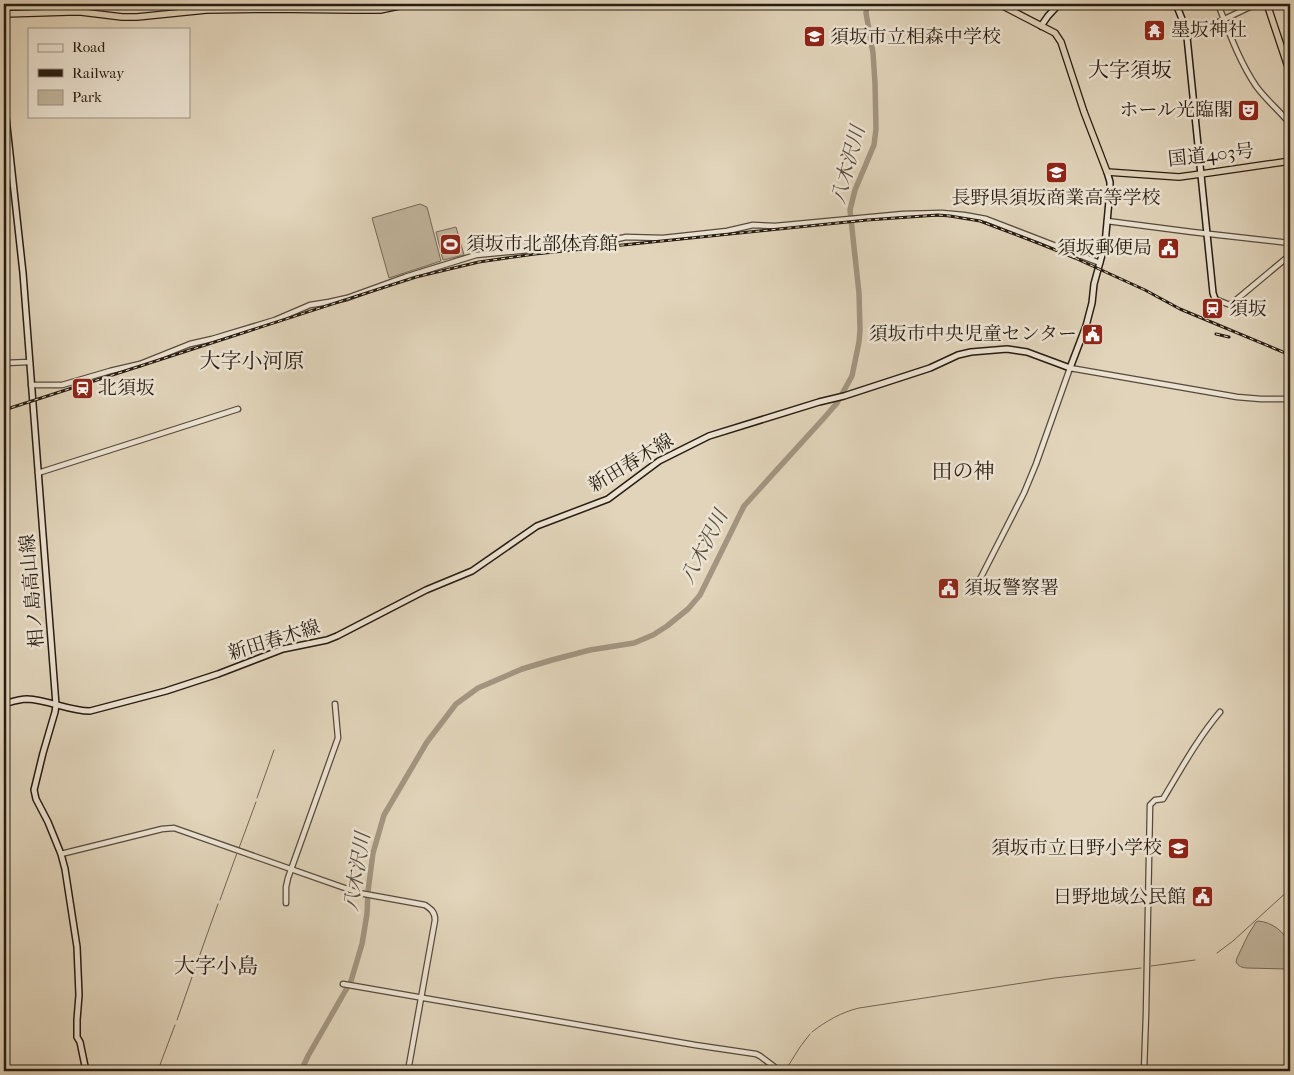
<svg xmlns="http://www.w3.org/2000/svg" width="1294" height="1075" viewBox="0 0 1294 1075" font-family="'IM FELL French Canon','Noto Serif JP',serif">
<style>
.green{fill:#c1b59d;stroke:#746858}
.lines{fill:none;stroke-linecap:round;stroke-linejoin:round}
.stream{stroke:#716555;stroke-width:1}
.river{stroke:#a29581;stroke-width:5.5}
.tertiary-casing{stroke:#564a3c;stroke-width:7}
.secondary-casing{stroke:#271c12;stroke-width:8}
.trunk-casing{stroke:#271c12;stroke-width:8}
.tertiary{stroke:#ece3d2;stroke-width:4.5}
.secondary{stroke:#ece3d2;stroke-width:5}
.trunk{stroke:#e1d4ba;stroke-width:5.5}
.rail-casing{stroke:#271c12;stroke-width:3}
.rail{stroke:#ece3d2;stroke-width:1;stroke-dasharray:4;stroke-linecap:butt}
.labels{text-anchor:middle;dominant-baseline:central;stroke-width:5;stroke-linejoin:round;paint-order:stroke}
.poi-label{font-size:19px;fill:#271c12;stroke:#ece3d2;text-anchor:start}
.street-label{font-size:19px;fill:#271c12;stroke:#ece3d2}
.water-label{font-size:20px;font-style:italic;fill:#584c3e;stroke:#ece3d2}
.quarter-label{font-size:21px;fill:#271c12;stroke:#ece3d2}
</style>
<rect width="100%" height="100%" fill="#e1d4ba"/>
<filter id="stains"><feTurbulence type="fractalNoise" baseFrequency=".004" numOctaves="4"/><feColorMatrix values="0 0 0 0 .2 0 0 0 0 .09 0 0 0 0 .02 0 0 0 .5 -.17"/></filter>
<radialGradient id="worn" r=".72"><stop offset=".6" stop-color="#630" stop-opacity="0"/><stop offset="1" stop-color="#630" stop-opacity=".3"/></radialGradient>
<g class="green">
<polygon points="420,204 427,207 441,261 389,278 372,218"/>
<polygon points="456,227 464,255 443,260 436,232"/>
<path d="M1258,921C1272,922 1286,932 1289,946C1290,953 1288,961 1288,967L1287,969L1247,968C1242,968 1238,966 1236,962L1237,958L1248,935L1256,922Z"/>
</g>
<g class="lines">
<g class="stream">
<polyline points="257,798 274,750"/>
<polyline points="239,848 256,802"/>
<polyline points="220,900 237,853"/>
<polyline points="1217,953 1233,941 1290,889"/>
<polyline points="199,957 218,904"/>
<polyline points="1151,966 1195,960"/>
<polyline points="177,1020 198,960"/>
<path d="M812,1032C826,1021 842,1012 859,1008L1055,978L1141,968"/>
<polyline points="158,1070 175,1025"/>
<polyline points="785,1071 800,1047 810,1034"/>
</g>
<polyline class="river" points="301,1071 308,1056 351,981 362,944 367,914 368,891 373,853 384,815 427,742 456,704 478,688 522,669 552,660 590,650 634,643 653,635 667,626 688,609 700,595 744,506 824,418 837,403 852,376 859,342 860,330 859,293 850,210 855,190 874,145 876,129 875,83 873,53 866,13 867,4"/>
<defs>
<g id="tertiary">
<path d="M1218,4C1229,32 1239,61 1256,86C1266,100 1280,111 1290,124"/>
<polyline points="1187,37 1256,4"/>
<polyline points="1107,221 1192,232 1290,243"/>
<polyline points="1215,299 1230,305 1290,255"/>
<polyline points="4,363 30,362"/>
<polyline points="31,385 62,385 110,371 140,364 190,344 212,339 275,320 310,305 329,302 347,298 405,277 476,255 595,244 626,237 663,238 727,231 753,225 775,226 903,214 942,213 964,215 986,219 1100,263"/>
<polyline points="38,473 238,409"/>
<polyline points="978,583 1024,493 1036,464 1070,368 1237,397 1261,399 1290,399"/>
<path d="M61,854L162,829L174,828L359,893L425,905C431,909 435,912 435,920L408,1071"/>
<polyline points="286,903 286,887 288,878 338,738 335,704"/>
<polyline points="343,984 695,1045 756,1054 760,1056 780,1071"/>
<path d="M1144,1071L1146,1014L1150,805L1155,800L1163,799C1181,769 1198,738 1220,712"/>
</g>
<g id="secondary">
<polyline points="1176,4 1186,29 1187,37 1213,293 1215,299"/>
<polyline points="1041,26 1048,16 1059,4"/>
<polyline points="4,99 23,273 56,705 55,712 43,753 34,790 36,799 48,822 61,854 65,869 77,947 79,995 77,1020 77,1037 80,1042 86,1071"/>
<path d="M4,704C11,702 19,699 27,699C49,700 69,711 90,711L166,691L218,674L283,649L327,640L337,636L426,590L472,571L537,526L608,499L659,461L709,436L819,402L844,396L930,368L958,355L971,352L1007,349L1027,352L1070,368L1086,326L1092,303L1094,284L1105,244L1110,190V182L1107,172"/>
</g>
<g id="trunk">
<polyline points="999,4 1055,33 1061,42 1084,112 1107,172 1179,177 1201,174 1290,161"/>
<polyline points="1267,4 1290,73"/>
<polyline points="4,14 69,12 81,12 122,17 137,17 206,10 271,9 353,10 380,10 409,4"/>
</g>
</defs>
<use href="#tertiary" class="tertiary-casing"/>
<use href="#secondary" class="secondary-casing"/>
<use href="#trunk" class="trunk-casing"/>
<use href="#tertiary" class="tertiary"/>
<use href="#secondary" class="secondary"/>
<use href="#trunk" class="trunk"/>
<defs>
<g id="rail">
<polyline points="1216,334 1229,337"/>
<polyline points="4,410 416,277 479,262 535,254 867,220 938,215 950,216 980,221 1038,243 1075,258 1145,290 1180,309 1290,355"/>
</g>
</defs>
<use href="#rail" class="rail-casing"/>
<use href="#rail" class="rail"/>
</g>
<defs>
<symbol id="temple-square" viewBox="-11 -11 22 22"><rect x="-9" y="-9" width="18" height="18" rx="4" fill="#8f2418" stroke="#ece3d2"/><path d="M0-6L5-2H3V0L6.5 2.5H4V6H1.5V3h-3V6H-4V2.5H-6.5L-3 0V-2H-5Z" fill="#fff"/></symbol>
<symbol id="school-square" viewBox="-11 -11 22 22"><rect x="-9" y="-9" width="18" height="18" rx="4" fill="#8f2418" stroke="#ece3d2"/><path d="M0-5L7-2L0 1L-7-2ZM-4 1L0 2.5L4 1V4Q0 6-4 4Z" fill="#fff"/></symbol>
<symbol id="theatre-square" viewBox="-11 -11 22 22"><rect x="-9" y="-9" width="18" height="18" rx="4" fill="#8f2418" stroke="#ece3d2"/><path d="M-5-5.5Q0-4 5-5.5V0Q5 5 0 6Q-5 5-5 0ZM-3.3-2.5H-1v1.5H-3.3ZM1-2.5H3.3v1.5H1ZM-2.8 1Q0 5.5 2.8 1Z" fill="#fff"/></symbol>
<symbol id="stadium-square" viewBox="-11 -11 22 22"><rect x="-9" y="-9" width="18" height="18" rx="4" fill="#8f2418" stroke="#ece3d2"/><path d="M0-5a6.5 5 0 1 0 0 10a6.5 5 0 1 0 0-10ZM-3.5-1.8h7v3.6h-7Z" fill="#fff"/></symbol>
<symbol id="civic-square" viewBox="-11 -11 22 22"><rect x="-9" y="-9" width="18" height="18" rx="4" fill="#8f2418" stroke="#ece3d2"/><path d="M-.6-6.5H3V-4.5H.6V-3L4-1V1h2V6H-6V1h2V-1L-.6-3ZM-1.2 2.5V6h2.4V2.5Z" fill="#fff"/></symbol>
<symbol id="station-square" viewBox="-11 -11 22 22"><rect x="-9" y="-9" width="18" height="18" rx="4" fill="#8f2418" stroke="#ece3d2"/><path d="M-3-6H3Q5-6 5-4V2Q5 4 3 4L4.5 6H3L1.5 4h-3L-3 6H-4.5L-3 4Q-5 4-5 2V-4Q-5-6-3-6ZM-3.5-4v3h7v-3ZM-3.5 1v1.5H-2V1ZM2 1v1.5H3.5V1Z" fill="#fff"/></symbol>
</defs>
<g fill-rule="evenodd">
<use href="#temple-square" x="1142" y="18" width="25" height="25"/>
<use href="#school-square" x="802" y="24" width="25" height="25"/>
<use href="#theatre-square" x="1236" y="98" width="25" height="25"/>
<use href="#school-square" x="1044" y="160" width="25" height="25"/>
<use href="#stadium-square" x="438" y="232" width="25" height="25"/>
<use href="#civic-square" x="1156" y="236" width="25" height="25"/>
<use href="#station-square" x="1200" y="296" width="25" height="25"/>
<use href="#civic-square" x="1080" y="322" width="25" height="25"/>
<use href="#station-square" x="70" y="376" width="25" height="25"/>
<use href="#civic-square" x="936" y="576" width="25" height="25"/>
<use href="#school-square" x="1166" y="836" width="25" height="25"/>
<use href="#civic-square" x="1190" y="884" width="25" height="25"/>
</g>
<g class="labels">
<g class="poi-label">
<text x="1171" y="30">墨坂神社</text>
<text x="830" y="37">須坂市立相森中学校</text>
<text x="1233" y="110" text-anchor="end">ホール光臨閣</text>
<text x="1056" y="198" text-anchor="middle">長野県須坂商業高等学校</text>
<text x="466" y="244">須坂市北部体育館</text>
<text x="1152" y="248" text-anchor="end">須坂郵便局</text>
<text x="1229" y="309">須坂</text>
<text x="1077" y="334" text-anchor="end">須坂市中央児童センター</text>
<text x="98" y="388">北須坂</text>
<text x="964" y="588">須坂警察署</text>
<text x="1162" y="848" text-anchor="end">須坂市立日野小学校</text>
<text x="1186" y="897" text-anchor="end">日野地域公民館</text>
</g>
<g class="street-label">
<text transform="translate(1211 155) rotate(-6)">国道403号</text>
<text transform="translate(631 463) rotate(-31)">新田春木線</text>
<text transform="translate(32 591) rotate(-95)">相ノ島高山線</text>
<text transform="translate(274 640) rotate(-17)">新田春木線</text>
</g>
<g class="water-label">
<text transform="translate(848 165) rotate(-75)">八木沢川</text>
<text transform="translate(704 547) rotate(-63)">八木沢川</text>
<text transform="translate(357 872) rotate(-81)">八木沢川</text>
</g>
<g class="quarter-label">
<text x="1130" y="70">大字須坂</text>
<text x="252" y="361">大字小河原</text>
<text x="963" y="471">田の神</text>
<text x="216" y="966">大字小島</text>
</g>
</g>
<rect width="1294" height="1075" fill="none" stroke="#e1d4ba" stroke-width="20"/>
<rect x="5" y="5" width="1284" height="1065" fill="none" stroke="#271c12" stroke-width="2.5"/>
<rect x="10" y="10" width="1274" height="1055" fill="none" stroke="#271c12"/>
<rect x="28" y="28" width="162" height="90" fill="#ece3d2" stroke="#9d9385"/>
<rect x="38" y="44" width="25" height="8" fill="#ece3d2" stroke="#9d9385"/>
<text x="72" y="52" font-size="15" fill="#271c12">Road</text>
<rect x="38" y="69" width="25" height="8" fill="#271c12" stroke="#9d9385"/>
<text x="72" y="78" font-size="15" fill="#271c12">Railway</text>
<rect x="38" y="90" width="25" height="15" fill="#c1b59d" stroke="#9d9385"/>
<text x="72" y="102" font-size="15" fill="#271c12">Park</text>
<rect width="100%" height="100%" filter="url(#stains)"/>
<rect width="100%" height="100%" fill="url(#worn)"/>
</svg>
